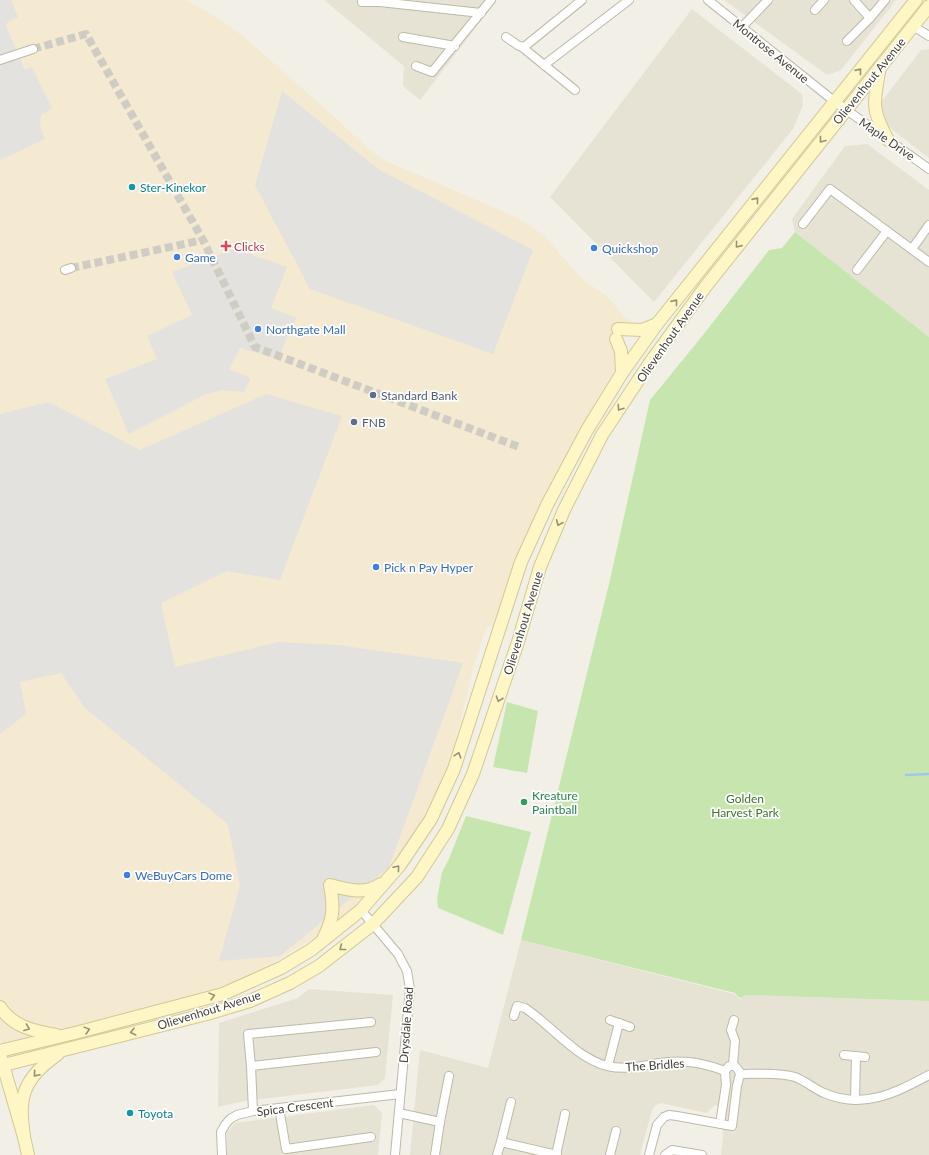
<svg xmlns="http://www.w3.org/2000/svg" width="929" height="1155" viewBox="0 0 929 1155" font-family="Lato,sans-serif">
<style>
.residential{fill:#e6e3d4}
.commercial{fill:#f4e9d1}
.green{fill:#c7e6af}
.parking{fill:#e3e2de}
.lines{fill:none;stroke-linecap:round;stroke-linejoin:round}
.stream{stroke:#a2c7ef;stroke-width:2.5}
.street-tunnel{stroke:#cfcdc3;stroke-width:8;stroke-dasharray:8 4;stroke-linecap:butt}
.street-casing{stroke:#beb9a8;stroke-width:10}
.secondary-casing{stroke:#d2c896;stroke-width:14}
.street{stroke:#fff;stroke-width:8}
.secondary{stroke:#fef6c4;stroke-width:12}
.oneway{stroke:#989275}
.culture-dot{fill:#0f9aa8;stroke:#fff;stroke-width:1.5}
.health-dot{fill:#e0444e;stroke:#fff;stroke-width:1.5}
.shop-dot{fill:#3f7fe0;stroke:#fff;stroke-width:1.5}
.service-dot{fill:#5c6f8a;stroke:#fff;stroke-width:1.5}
.leisure-dot{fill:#2e9e5b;stroke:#fff;stroke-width:1.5}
.labels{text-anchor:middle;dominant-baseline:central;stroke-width:3.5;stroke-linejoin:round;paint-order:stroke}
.street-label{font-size:12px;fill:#454135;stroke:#fff}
.culture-label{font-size:12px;fill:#0d838f;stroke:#fff;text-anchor:start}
.health-label{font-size:12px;fill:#be3a42;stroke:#fff;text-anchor:start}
.shop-label{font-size:12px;fill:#366cbe;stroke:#fff;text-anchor:start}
.service-label{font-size:12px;fill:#4e5e75;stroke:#fff;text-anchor:start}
.leisure-label{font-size:12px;fill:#27864d;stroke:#fff;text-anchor:start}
.park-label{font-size:12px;fill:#3e7629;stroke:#fff}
</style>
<rect width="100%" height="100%" fill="#f2f0e6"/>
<g class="residential">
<polygon points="324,0 497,0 420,100 403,86 404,66"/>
<polygon points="724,0 896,0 841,70 827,75"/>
<polygon points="692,9 802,94 803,105 793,129 654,302 550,197"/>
<polygon points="929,49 929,158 885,124 881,110 882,101 921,50"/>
<polygon points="867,144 929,190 929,337 795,232 792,219 845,146"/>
<polygon points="521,940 734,994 738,998 741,999 746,995 929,1001 929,1155 721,1155 723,1136 719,1106 715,1105 707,1113 661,1103 656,1105 652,1110 640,1155 410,1155 420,1050 488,1068"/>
<polygon points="309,989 393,995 385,1078 378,1085 245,1101 218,1107 219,1023 298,998"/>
<polygon points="374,1105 382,1113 378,1155 227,1155 227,1132 235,1123"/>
</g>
<polygon class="commercial" points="0,0 186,0 192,3 221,20 244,37 330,113 370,150 384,160 518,218 539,232 546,238 583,280 606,295 625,317 633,323 613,341 617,367 597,398 565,463 552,479 530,527 525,546 497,620 494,624 486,628 474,665 446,780 407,850 362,900 335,925 240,983 6,1045 0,1040"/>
<g class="green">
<polygon points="795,232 929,337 929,1001 746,995 742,998 738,997 735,993 521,940 609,584 650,400 703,335 769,250 782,248"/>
<polygon points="507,702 538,711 527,773 493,767"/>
<polygon points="466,816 531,832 503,935 438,908 437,899 442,872 448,861"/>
</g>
<g class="parking">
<polygon points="0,0 11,0 18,17 5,24 25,70 32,67 52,108 41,115 40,127 45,139 0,160"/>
<polygon points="282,91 378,169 533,250 493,354 310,289 255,185"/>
<polygon points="235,249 287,267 271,308 296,318 278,359 240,348 229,369 251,378 244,392 222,390 206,394 129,434 105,379 157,359 147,336 192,315 172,272"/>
<polygon points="266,394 342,416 280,580 227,571 161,603 175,667 279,642 337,645 463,663 389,867 280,956 219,961 240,885 228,824 85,708 61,673 20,682 26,714 0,734 0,414 49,402 140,450"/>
</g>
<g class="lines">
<polyline class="stream" points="906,775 929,774"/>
<g class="street-tunnel">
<polyline points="33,49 86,34 203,240 255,347 519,447"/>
<polyline points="71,268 203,240"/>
</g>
<defs>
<g id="street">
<polyline points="708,0 834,101 929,169"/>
<polyline points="854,0 870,18"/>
<polyline points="362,2 380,2 481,13"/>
<polyline points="815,10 824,0"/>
<polyline points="913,26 929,36"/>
<polyline points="742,27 768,0"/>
<polyline points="403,37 455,46"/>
<polyline points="506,37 519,46 524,47 582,0"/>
<polyline points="847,41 870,18 885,0"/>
<polyline points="522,47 575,90"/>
<polyline points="0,60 33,49"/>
<polyline points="544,65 629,0"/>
<polyline points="416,66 432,72 491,0"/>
<polyline points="803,224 830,189 929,262"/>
<polyline points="912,249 929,225"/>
<polyline points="65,270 71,268"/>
<polyline points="857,270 887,231"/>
<polyline points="361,910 398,954 407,971 410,989 395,1155"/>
<path d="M514,1016L517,1006L525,1008C551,1025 576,1058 607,1066C630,1071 646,1064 668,1062C687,1060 707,1064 725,1071"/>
<polyline points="610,1020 630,1027"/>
<polyline points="844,1055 865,1057"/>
<polyline points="733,1065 735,1041 731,1030 734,1020"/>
<polyline points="251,1066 248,1034 371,1022"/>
<polyline points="608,1066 619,1023"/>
<path d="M740,1074C756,1074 779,1072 795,1077C806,1081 814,1089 824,1093C863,1110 895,1093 929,1075"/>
<polyline points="855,1100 856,1056"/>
<polyline points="279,1108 286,1149 371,1137"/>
<polyline points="253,1111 251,1066 376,1052"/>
<polyline points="399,1113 440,1122"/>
<polyline points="501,1142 511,1102"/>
<polyline points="222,1155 221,1132 225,1125 230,1119 237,1115 253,1111 279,1108 400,1094"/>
<polyline points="435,1155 440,1122 449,1076"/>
<polyline points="497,1155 501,1142 557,1155"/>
<polyline points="556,1155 565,1114"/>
<polyline points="610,1155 616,1131"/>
<polyline points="649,1155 657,1125 664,1117 669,1115 677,1116 732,1126 737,1086 740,1074 739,1071 735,1066 729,1066 725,1071 726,1085 720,1124"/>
<polyline points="665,1155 672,1150 702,1155"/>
</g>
<g id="secondary">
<path d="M880,67C874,101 870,108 888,140"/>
<polyline points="618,329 642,330 657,324"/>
<polyline points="616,339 621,351 622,373"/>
<path d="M324,937C334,918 334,906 330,885C348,890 365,895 381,884"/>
<path d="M0,1007C13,1027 34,1031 56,1035"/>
<polyline points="0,1051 79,1032 223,994 281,968 311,950 361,910 400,865 431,819 454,769 521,562 548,503 587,430 622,373 657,324 916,0"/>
<polyline points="1,1058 24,1137 28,1155"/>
<polyline points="0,1066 207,1014 250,1001 290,983 319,966 373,924 417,877 448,829 473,774 518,642 540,567 564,510 602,435 649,364 706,286 929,6"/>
<path d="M24,1137C23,1127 21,1116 22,1106C23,1082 40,1067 58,1054"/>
</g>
</defs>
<use href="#street" class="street-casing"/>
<use href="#secondary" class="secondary-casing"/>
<use href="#street" class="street"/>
<use href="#secondary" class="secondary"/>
</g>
<defs><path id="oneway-chevron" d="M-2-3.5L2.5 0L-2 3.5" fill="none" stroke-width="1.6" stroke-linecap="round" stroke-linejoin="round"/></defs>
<g class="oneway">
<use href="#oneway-chevron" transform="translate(859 71) rotate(-51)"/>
<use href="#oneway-chevron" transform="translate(822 140) rotate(128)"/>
<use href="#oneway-chevron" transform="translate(756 200) rotate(-51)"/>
<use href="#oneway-chevron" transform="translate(738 245) rotate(129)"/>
<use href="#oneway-chevron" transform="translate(675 302) rotate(-51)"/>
<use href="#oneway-chevron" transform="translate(620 408) rotate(124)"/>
<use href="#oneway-chevron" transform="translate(559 523) rotate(113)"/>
<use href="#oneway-chevron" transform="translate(499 699) rotate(109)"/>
<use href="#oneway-chevron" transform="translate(458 755) rotate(-72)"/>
<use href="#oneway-chevron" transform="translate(397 868) rotate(-50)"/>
<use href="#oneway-chevron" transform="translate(342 948) rotate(142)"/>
<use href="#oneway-chevron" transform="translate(212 996) rotate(-15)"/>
<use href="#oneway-chevron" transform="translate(27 1028) rotate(21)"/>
<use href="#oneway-chevron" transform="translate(87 1030) rotate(-15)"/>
<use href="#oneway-chevron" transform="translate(133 1032) rotate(166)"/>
<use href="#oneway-chevron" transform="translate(36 1074) rotate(131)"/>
</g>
<g class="culture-dot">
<circle cx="132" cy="187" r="4"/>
<circle cx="130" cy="1113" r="4"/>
</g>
<path class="health-dot" d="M224 240h4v4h4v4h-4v4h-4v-4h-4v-4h4z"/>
<g class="shop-dot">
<circle cx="594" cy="248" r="4"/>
<circle cx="177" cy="257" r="4"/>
<circle cx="258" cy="329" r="4"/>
<circle cx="376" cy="567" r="4"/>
<circle cx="127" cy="875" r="4"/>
</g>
<g class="service-dot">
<circle cx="373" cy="395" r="4"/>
<circle cx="354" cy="422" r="4"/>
</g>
<circle class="leisure-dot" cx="524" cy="802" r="4"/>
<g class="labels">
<g class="street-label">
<text transform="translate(771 51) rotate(39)">Montrose Avenue</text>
<text transform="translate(869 81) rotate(-51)">Olievenhout Avenue</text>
<text transform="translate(887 139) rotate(35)">Maple Drive</text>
<text transform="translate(670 337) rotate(-55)">Olievenhout Avenue</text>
<text transform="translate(523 623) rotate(-73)">Olievenhout Avenue</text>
<text transform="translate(209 1010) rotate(-17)">Olievenhout Avenue</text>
<text transform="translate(406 1025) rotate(-86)">Drysdale Road</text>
<text transform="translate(655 1065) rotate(-4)">The Bridles</text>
<text transform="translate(295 1107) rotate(-7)">Spica Crescent</text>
</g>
<g class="culture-label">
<text x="140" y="187">Ster-Kinekor</text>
<text x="138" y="1113">Toyota</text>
</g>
<g class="health-label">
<text x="234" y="246">Clicks</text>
</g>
<g class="shop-label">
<text x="602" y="248">Quickshop</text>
<text x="185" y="257">Game</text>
<text x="266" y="329">Northgate Mall</text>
<text x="384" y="567">Pick n Pay Hyper</text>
<text x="135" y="875">WeBuyCars Dome</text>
</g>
<g class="service-label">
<text x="381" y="395">Standard Bank</text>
<text x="362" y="422">FNB</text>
</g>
<g class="leisure-label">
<text x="532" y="795">Kreature<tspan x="532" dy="14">Paintball</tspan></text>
</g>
<g class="park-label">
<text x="745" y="798">Golden<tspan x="745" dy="14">Harvest Park</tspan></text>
</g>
</g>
</svg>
